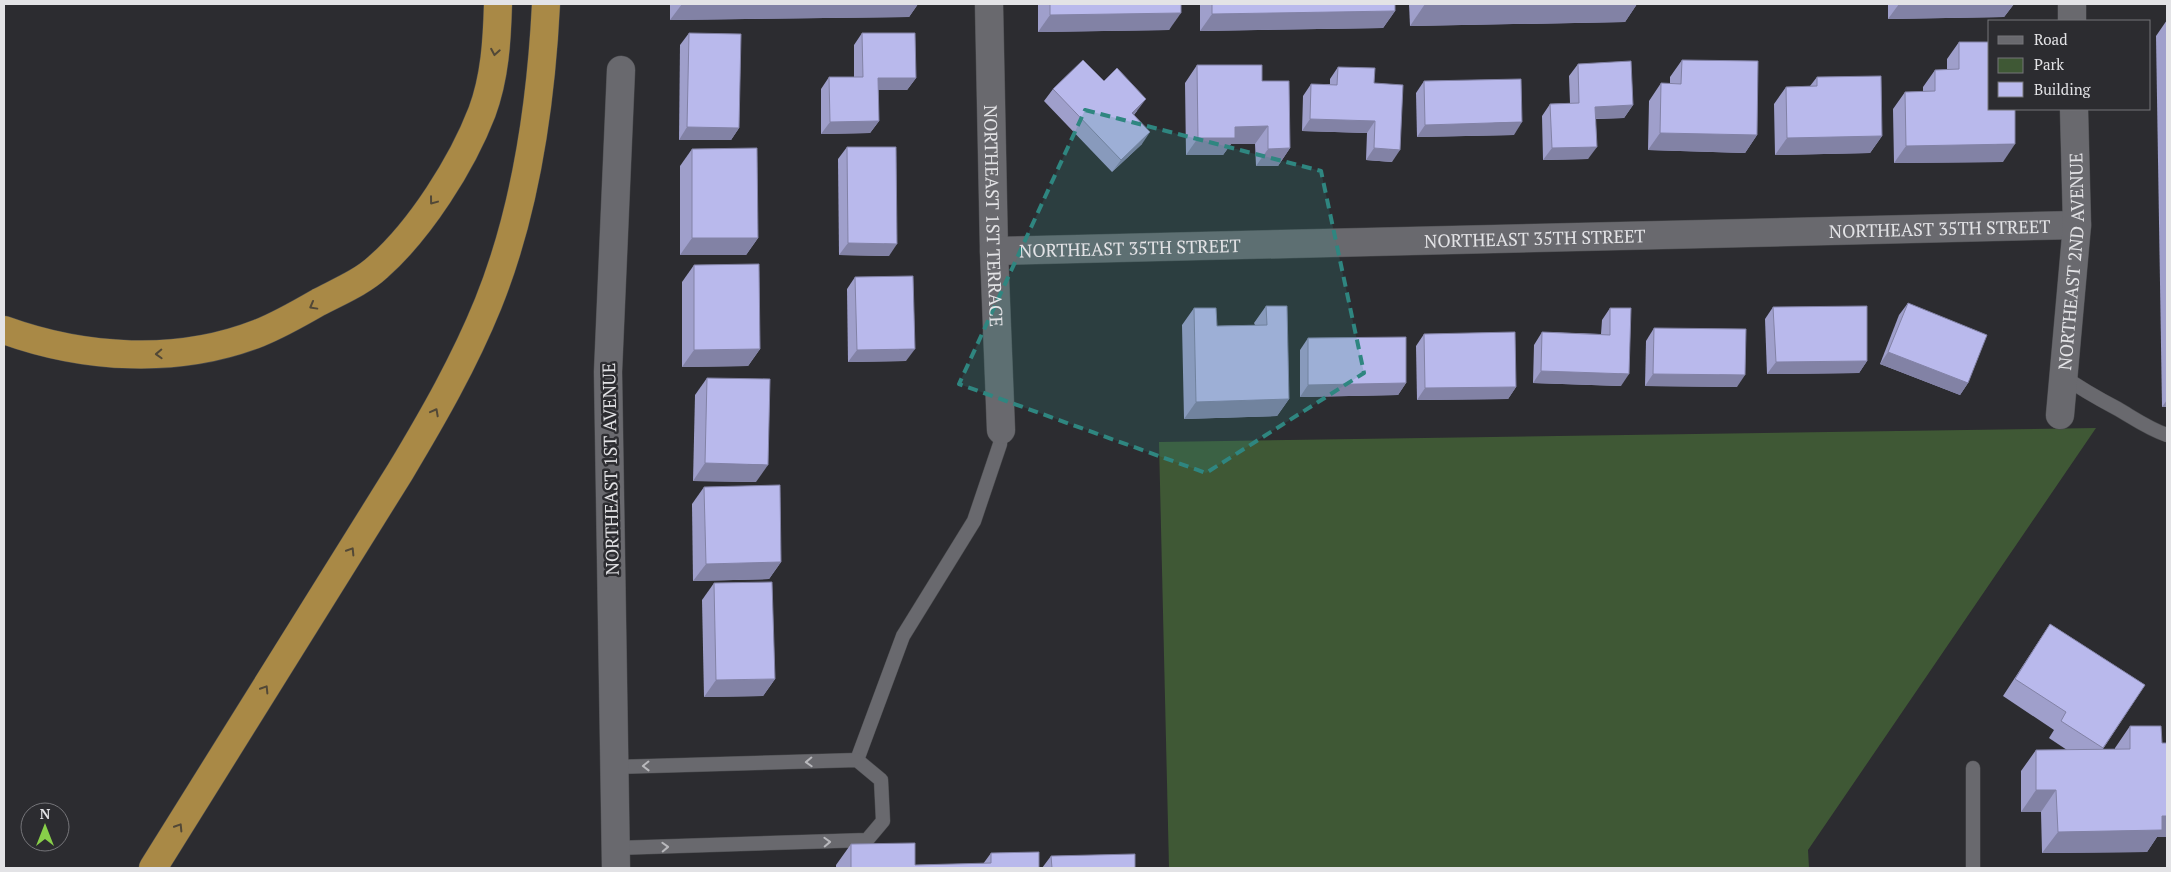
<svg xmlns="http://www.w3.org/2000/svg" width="2171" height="872" viewBox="0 0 2171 872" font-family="'PT Serif',serif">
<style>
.green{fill:#3f5835}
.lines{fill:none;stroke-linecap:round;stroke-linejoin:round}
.lane-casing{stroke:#4a4b4e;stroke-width:15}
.street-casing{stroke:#4a4b4e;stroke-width:29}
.highway-casing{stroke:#4a4b4e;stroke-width:29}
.lane{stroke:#69696e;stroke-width:14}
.street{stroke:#69696e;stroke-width:28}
.highway{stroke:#a98946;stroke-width:28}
.wall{fill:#9f9fcb}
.shaded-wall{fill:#8282a5}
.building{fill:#b9b9ec;stroke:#8282a5}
.oneway{stroke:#524837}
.oneway2{stroke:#b8b8bc}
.marked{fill:#2f8680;fill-opacity:0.2;stroke:#2f8680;stroke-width:4;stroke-dasharray:10 6;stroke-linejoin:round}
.labels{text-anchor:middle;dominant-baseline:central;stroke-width:5;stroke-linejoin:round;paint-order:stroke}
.street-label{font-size:18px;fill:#e3e3e6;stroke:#2c2c30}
</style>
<rect width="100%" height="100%" fill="#2c2c30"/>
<polygon class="green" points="2096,428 1808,850 1809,868 1169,868 1159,442"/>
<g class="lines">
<defs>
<g id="lane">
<path d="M2063,376C2081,389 2099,399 2118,409C2135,419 2149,429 2167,435"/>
<polyline points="857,760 903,636 974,521 1000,444 1001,430"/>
<polyline points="615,767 857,760 881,780 883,821 867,840 616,848"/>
<polyline points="1973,868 1973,768"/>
</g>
<g id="street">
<path id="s1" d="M989,4L994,251L1001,430"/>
<polyline points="2072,4 2072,21"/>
<path id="s2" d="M994,251L2077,225"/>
<path id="s3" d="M2060,415L2077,225L2074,109"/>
<polyline points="616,868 608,372 621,70"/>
</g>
<g id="highway">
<path d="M4,330C84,359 178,365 259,333C279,325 300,313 319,302C338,292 362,282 378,267C420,230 462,164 482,112C495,77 497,40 498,4"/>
<path d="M153,868L400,472C433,417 464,363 488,304C526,210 541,104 546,4"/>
</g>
</defs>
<use href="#lane" class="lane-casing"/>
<use href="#street" class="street-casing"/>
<use href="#highway" class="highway-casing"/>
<use href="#lane" class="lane"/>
<use href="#street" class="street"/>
<use href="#highway" class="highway"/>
</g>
<g class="wall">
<polygon points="670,4 918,4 909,17 670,20"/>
<polygon points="1038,4 1181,4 1169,30 1038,32"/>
<polygon points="1200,4 1395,4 1395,11 1383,28 1200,31"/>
<polygon points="1409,4 1637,4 1625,22 1410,26"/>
<polygon points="1888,4 2014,4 2004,17 1888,19"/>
<polygon points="2167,20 2167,407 2162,407 2156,36"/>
<polygon points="689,33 739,128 731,140 679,140 680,45"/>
<polygon points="862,33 916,78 907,90 878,90 879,121 870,133 821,134 821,89 829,77 854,77 854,45"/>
<polygon points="1959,42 2003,162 1894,163 1893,109 1905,92 1923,92 1923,87 1935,70 1947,70 1947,59"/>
<polygon points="1682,60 1757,135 1745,153 1648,150 1649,101 1661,83 1670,84 1670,77"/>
<polygon points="1578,64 1633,105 1624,118 1596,119 1588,159 1543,160 1542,116 1550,104 1570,103 1569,76"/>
<polygon points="1197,65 1262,81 1290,148 1278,166 1256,166 1255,144 1231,144 1223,155 1186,155 1185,83"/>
<polygon points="1338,67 1374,83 1392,162 1366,160 1367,133 1302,131 1303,96 1311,84 1330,84 1330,79"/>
<polygon points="1817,77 1882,136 1870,153 1775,155 1774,104 1786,87 1810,86"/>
<polygon points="1104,81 1137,111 1134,115 1142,144 1112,172 1044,101 1053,89"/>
<polygon points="1424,81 1514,135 1417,137 1416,93"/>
<polygon points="847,147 889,256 839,255 838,159"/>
<polygon points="692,149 758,238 746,255 680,255 680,166"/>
<polygon points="694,265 760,349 748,366 682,367 682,282"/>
<polygon points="855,277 906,361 848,362 847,289"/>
<polygon points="1908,303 1968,383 1960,395 1880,364 1899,315"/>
<polygon points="1266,306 1289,399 1277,416 1184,419 1182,325 1194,308 1217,326 1255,325 1254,323"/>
<polygon points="1773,307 1867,361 1859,373 1767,374 1765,319"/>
<polygon points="1610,308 1621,386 1533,383 1534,345 1542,332 1601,334 1602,320"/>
<polygon points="1654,328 1737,387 1645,386 1646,341"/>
<polygon points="1424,334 1516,387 1508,399 1417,400 1416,346"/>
<polygon points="1308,338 1406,383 1398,395 1300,397 1300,350"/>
<polygon points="707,378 756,482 693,481 695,395"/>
<polygon points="704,487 781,562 769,579 693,581 692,504"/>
<polygon points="714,583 775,679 763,696 704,697 702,600"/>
<polygon points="2050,624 2145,685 2103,749 2115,749 2115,748 2130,726 2157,837 2147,852 2042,853 2041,812 2021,812 2021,771 2036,750 2067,750 2049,738 2054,730 2003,696"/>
<polygon points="851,844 915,865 983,864 991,853 1039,868 836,868 836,865"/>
<polygon points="1051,856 1135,868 1042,868"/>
</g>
<g class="shaded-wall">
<polygon points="682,4 918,4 909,17 670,20"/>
<polygon points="1425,4 1637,4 1625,22 1410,26"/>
<polygon points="1899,4 2014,4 2004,17 1888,19"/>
<polygon points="1395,11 1383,28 1200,31 1212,14"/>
<polygon points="1181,13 1169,30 1038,32 1050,15"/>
<polygon points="878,78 916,78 907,90 869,90"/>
<polygon points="1146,99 1137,111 1123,125 1132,113"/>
<polygon points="1633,105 1624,118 1587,119 1595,107"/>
<polygon points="1310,119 1375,121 1367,133 1302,131"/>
<polygon points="879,121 870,133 821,134 830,122"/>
<polygon points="1522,122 1514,135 1417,137 1425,125"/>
<polygon points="1268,126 1255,144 1231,144 1223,155 1186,155 1198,138 1235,127"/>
<polygon points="687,127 739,128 731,140 679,140"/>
<polygon points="1150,132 1142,144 1112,172 1121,160"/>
<polygon points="1660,133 1757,135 1745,153 1648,150"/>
<polygon points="1882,136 1870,153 1775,155 1787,138"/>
<polygon points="2015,144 2003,162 1894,163 1906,146"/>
<polygon points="1597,147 1588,159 1543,160 1552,148"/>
<polygon points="1290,148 1278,166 1256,166 1268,149"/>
<polygon points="1374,148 1400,150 1392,162 1366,160"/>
<polygon points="692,238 758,238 746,255 680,255"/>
<polygon points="848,243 897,244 889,256 839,255"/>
<polygon points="760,349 748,366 682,367 694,350"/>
<polygon points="915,349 906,361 848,362 857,350"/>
<polygon points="1888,352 1968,383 1960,395 1880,364"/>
<polygon points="1867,361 1859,373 1767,374 1776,362"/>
<polygon points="1541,371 1629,374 1621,386 1533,383"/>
<polygon points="1653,374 1745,375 1737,387 1645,386"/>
<polygon points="1406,383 1398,395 1300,397 1308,385"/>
<polygon points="1516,387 1508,399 1417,400 1425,388"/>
<polygon points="1289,399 1277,416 1184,419 1196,402"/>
<polygon points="2167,400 2167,407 2162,407"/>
<polygon points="705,463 768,465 756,482 693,481"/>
<polygon points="781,562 769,579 693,581 706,564"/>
<polygon points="775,679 763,696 704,697 716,680"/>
<polygon points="2036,790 2056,790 2041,812 2021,812"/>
<polygon points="2162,816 2167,816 2167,837 2157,837 2147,852 2042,853 2058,832"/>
</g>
<g class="building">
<polygon points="1050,4 1181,4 1181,13 1050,15"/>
<polygon points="1212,4 1395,4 1395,11 1212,14"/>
<polygon points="689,33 741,34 739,128 687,127"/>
<polygon points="862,33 915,33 916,78 878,78 879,121 830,122 829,77 863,77"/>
<polygon points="1959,42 1990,42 1990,109 2015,109 2015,144 1906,146 1905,92 1935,91 1935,70 1959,69"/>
<polygon points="1083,60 1104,81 1117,68 1146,99 1132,113 1150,132 1121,160 1053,89"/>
<polygon points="1682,60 1758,61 1757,135 1660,133 1661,83 1681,84"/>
<polygon points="1631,61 1633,105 1595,107 1597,147 1552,148 1550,104 1579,103 1578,64"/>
<polygon points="1197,65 1262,65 1262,81 1289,81 1290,148 1268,149 1268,126 1235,127 1235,138 1198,138"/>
<polygon points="1338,67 1375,68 1374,83 1403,85 1400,150 1374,148 1375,121 1310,119 1311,84 1337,85"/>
<polygon points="1881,76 1882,136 1787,138 1786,87 1817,86 1817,77"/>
<polygon points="1521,79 1522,122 1425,125 1424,81"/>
<polygon points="847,147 896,147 897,244 848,243"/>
<polygon points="757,148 758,238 692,238 692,149"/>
<polygon points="759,264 760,349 694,350 694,265"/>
<polygon points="913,276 915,349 857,350 855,277"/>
<polygon points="1908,303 1987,335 1968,383 1888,352"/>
<polygon points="1266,306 1287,306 1289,399 1196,402 1194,308 1216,308 1217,326 1267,325"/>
<polygon points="1867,306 1867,361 1776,362 1773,307"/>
<polygon points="1610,308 1631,308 1629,374 1541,371 1542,332 1610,335"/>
<polygon points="1654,328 1746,329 1745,375 1653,374"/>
<polygon points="1515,332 1516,387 1425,388 1424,334"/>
<polygon points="1406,337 1406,383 1308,385 1308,338"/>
<polygon points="707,378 770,379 768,465 705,463"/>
<polygon points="780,485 781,562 706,564 704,487"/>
<polygon points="772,582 775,679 716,680 714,583"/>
<polygon points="2050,624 2145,685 2103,748 2061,721 2066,712 2015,679"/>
<polygon points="2130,726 2161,726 2162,743 2167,743 2167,816 2162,816 2162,830 2058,832 2056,790 2036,790 2036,750 2130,749"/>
<polygon points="915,843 915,865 991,863 991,853 1039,852 1039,868 851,868 851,844"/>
<polygon points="1135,854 1135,868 1052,868 1051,856"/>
</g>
<defs><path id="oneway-chevron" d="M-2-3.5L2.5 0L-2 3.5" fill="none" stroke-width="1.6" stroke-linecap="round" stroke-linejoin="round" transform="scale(1.25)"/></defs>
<g class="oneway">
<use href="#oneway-chevron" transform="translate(495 52) rotate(100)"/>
<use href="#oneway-chevron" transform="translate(433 201) rotate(127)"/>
<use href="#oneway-chevron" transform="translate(313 306) rotate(151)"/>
<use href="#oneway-chevron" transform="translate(159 354) rotate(178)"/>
<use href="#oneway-chevron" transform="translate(435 412) rotate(-62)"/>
<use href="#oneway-chevron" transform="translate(351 551) rotate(-58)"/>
<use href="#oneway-chevron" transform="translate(265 689) rotate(-58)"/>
<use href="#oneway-chevron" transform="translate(179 827) rotate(-58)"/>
</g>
<g class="oneway2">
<use href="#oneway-chevron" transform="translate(809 762) rotate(178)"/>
<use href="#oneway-chevron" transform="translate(646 766) rotate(179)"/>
<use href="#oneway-chevron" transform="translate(827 842) rotate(-2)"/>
<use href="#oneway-chevron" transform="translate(665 847) rotate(-2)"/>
</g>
<path class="marked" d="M1085,110L1321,171L1364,373L1206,473L959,384Z"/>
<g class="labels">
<g class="street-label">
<text stroke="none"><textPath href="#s1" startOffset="212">NORTHEAST 1ST TERRACE</textPath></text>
<text stroke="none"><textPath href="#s2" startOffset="946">NORTHEAST 35TH STREET</textPath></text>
<text stroke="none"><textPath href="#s2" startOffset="541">NORTHEAST 35TH STREET</textPath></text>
<text stroke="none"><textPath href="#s2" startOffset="136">NORTHEAST 35TH STREET</textPath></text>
<text stroke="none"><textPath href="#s3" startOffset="154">NORTHEAST 2ND AVENUE</textPath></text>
<text transform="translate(610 469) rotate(-91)">NORTHEAST 1ST AVENUE</text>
</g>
</g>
<rect width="2171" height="872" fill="none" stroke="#e3e3e6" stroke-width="10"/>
<rect x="1988" y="20" width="162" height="90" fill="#2c2c30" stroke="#757579"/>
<rect x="1998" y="36" width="25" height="8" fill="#69696e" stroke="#757579"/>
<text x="2034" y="45" font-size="15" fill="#e3e3e6">Road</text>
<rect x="1998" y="58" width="25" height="15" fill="#3f5835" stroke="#757579"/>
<text x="2034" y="70" font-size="15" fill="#e3e3e6">Park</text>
<rect x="1998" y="82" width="25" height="15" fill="#b9b9ec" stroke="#757579"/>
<text x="2034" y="95" font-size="15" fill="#e3e3e6">Building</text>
<g transform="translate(45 827)"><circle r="24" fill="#2c2c30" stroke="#757579"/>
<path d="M0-4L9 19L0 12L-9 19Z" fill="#88cf49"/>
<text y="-8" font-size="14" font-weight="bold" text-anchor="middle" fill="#e3e3e6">N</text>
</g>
</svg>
